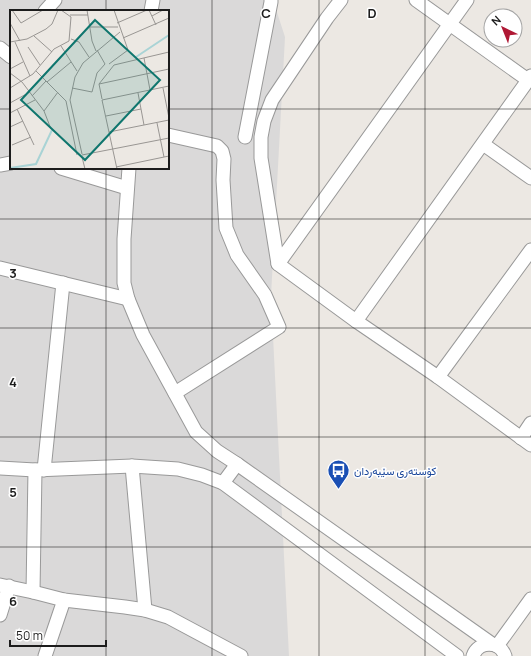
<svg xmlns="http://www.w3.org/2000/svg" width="531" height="656" viewBox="0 0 531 656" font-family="Manrope,Vazirmatn,sans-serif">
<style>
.residential{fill:#dad9d9;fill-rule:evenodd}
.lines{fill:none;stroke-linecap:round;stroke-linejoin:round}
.minor-casing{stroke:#999;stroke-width:15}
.minor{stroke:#fff;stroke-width:13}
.grid{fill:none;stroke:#1c1c1c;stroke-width:1;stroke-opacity:0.55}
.labels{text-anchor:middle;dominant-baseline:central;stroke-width:3;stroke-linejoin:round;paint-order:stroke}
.transit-label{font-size:11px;fill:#164399;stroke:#fff;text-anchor:start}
.inset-river{fill:none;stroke:#a9d3d5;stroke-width:2}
.inset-road{fill:none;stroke:#999693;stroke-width:1}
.view{fill:#0f766e;fill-opacity:0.15;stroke:#0f766e;stroke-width:2}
.inset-edge{fill:none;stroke:#1c1c1c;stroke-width:2}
.grid-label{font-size:13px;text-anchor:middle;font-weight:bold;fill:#1c1c1c;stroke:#fff;stroke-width:3;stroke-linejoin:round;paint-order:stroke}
</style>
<rect width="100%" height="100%" fill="#ece8e3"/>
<path class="residential" d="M0,0H273L285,37L271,296L289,656H0ZM11,11H168V168H11Z"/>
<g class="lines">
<defs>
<g id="minor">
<polyline points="341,0 327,18 272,100 264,121 261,137 261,158 278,264 356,321"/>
<polyline points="416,0 528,80"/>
<polyline points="45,11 55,0"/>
<polyline points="151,11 153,0"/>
<polyline points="0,48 11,57"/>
<polyline points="531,76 356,321 438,377 531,445"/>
<polyline points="168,135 217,146 222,151 224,159 223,180 226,228 237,255 265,295 279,327 175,393"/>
<polyline points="245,137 271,2 271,0"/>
<polyline points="483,144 531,178"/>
<polyline points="0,165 11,163"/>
<polyline points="61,168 127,188"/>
<polyline points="129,168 124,239 124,283 128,299 143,335 196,432 217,451 237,464 492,644"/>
<polyline points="278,264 467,0"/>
<polyline points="0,268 128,299"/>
<polyline points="438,377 531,250"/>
<polyline points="521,438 531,423"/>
<polyline points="132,466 145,610"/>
<polyline points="0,468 35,470 132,466 178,469 202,475 223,483 457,656"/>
<polyline points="44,470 63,283"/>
<polyline points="223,483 237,464"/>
<polyline points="0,585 33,592 64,600 125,607 145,610 168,617 241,656"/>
<polyline points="33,592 35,470"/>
<polyline points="0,615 9,586"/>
<polyline points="497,646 531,599"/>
<polyline points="45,656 64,600"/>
<path d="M473,656C478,641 500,640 505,656"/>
</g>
</defs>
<use href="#minor" class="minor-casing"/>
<use href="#minor" class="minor"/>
</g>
<path class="grid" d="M106,0V11M212,0V656M319,0V656M425,0V656M0,109H11M168,109H531M106,168V656M0,219H531M0,328H531M0,437H531M0,547H531"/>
<defs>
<symbol id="bus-pin" viewBox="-11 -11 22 30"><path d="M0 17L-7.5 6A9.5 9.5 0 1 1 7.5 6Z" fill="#1a4fb4" stroke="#fff"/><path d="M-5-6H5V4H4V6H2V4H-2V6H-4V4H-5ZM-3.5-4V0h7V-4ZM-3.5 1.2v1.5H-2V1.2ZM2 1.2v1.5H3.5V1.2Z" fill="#fff"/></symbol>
</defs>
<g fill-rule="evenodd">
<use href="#bus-pin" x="326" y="458" width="25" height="34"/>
</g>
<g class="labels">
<g class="transit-label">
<text x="354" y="470">کۆستەری سێبەردان</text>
</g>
</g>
<g transform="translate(10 10)">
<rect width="159" height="159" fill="#ece8e3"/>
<path class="inset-river" d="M126,47L159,25M0,158L26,154L42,120"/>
<path class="inset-road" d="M2,0L11,13L33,0M77,0L82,31L86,41M139,0L146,15M60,5H78M142,6L153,0M0,13L10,31M107,13L137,0M80,17H108M24,26L42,42M113,28L159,8M61,29L69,32L79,47M0,32L17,29L36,19L42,14L48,0M5,32L20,66M51,36L67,61M18,37L30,55M134,48L140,80M99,54L118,40L104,0M0,59L13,52M26,61L56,91L67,145M0,63L12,72L34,101L41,119M37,72L61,52M89,74L159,59M0,78L23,64L44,39L59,31L61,7L51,0M62,78L82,82L87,63L95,54L87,40M153,78L159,108M128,83L134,115M22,86L36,71M92,89L89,74L104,55L159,42M0,93L20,82M7,99L24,135M34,101L48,82M0,103L25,90M96,106L131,99M147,113L154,147M0,117L13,111M99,122L159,110M2,135L21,127M72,144L60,90L65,67L73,53L110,22M72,145L159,128M72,147L75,159M106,157L159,146M107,159L92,90L159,76"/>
<path class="view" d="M85,10L150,70L75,150L11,90Z"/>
<rect width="159" height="159" class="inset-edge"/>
</g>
<g class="grid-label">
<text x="266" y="18">C</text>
<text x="372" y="18">D</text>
<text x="13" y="278">3</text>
<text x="13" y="387">4</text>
<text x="13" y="497">5</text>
<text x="13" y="606">6</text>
</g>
<g transform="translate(503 28) rotate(317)"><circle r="19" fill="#ffffff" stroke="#a4a4a4"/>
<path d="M0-3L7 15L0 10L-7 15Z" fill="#b01834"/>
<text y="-6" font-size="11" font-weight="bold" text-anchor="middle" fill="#1c1c1c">N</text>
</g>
<path d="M10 640v6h96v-6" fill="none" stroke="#1c1c1c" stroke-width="2"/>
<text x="16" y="640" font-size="12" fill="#1c1c1c" stroke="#ffffff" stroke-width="3" paint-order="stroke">50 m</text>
</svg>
